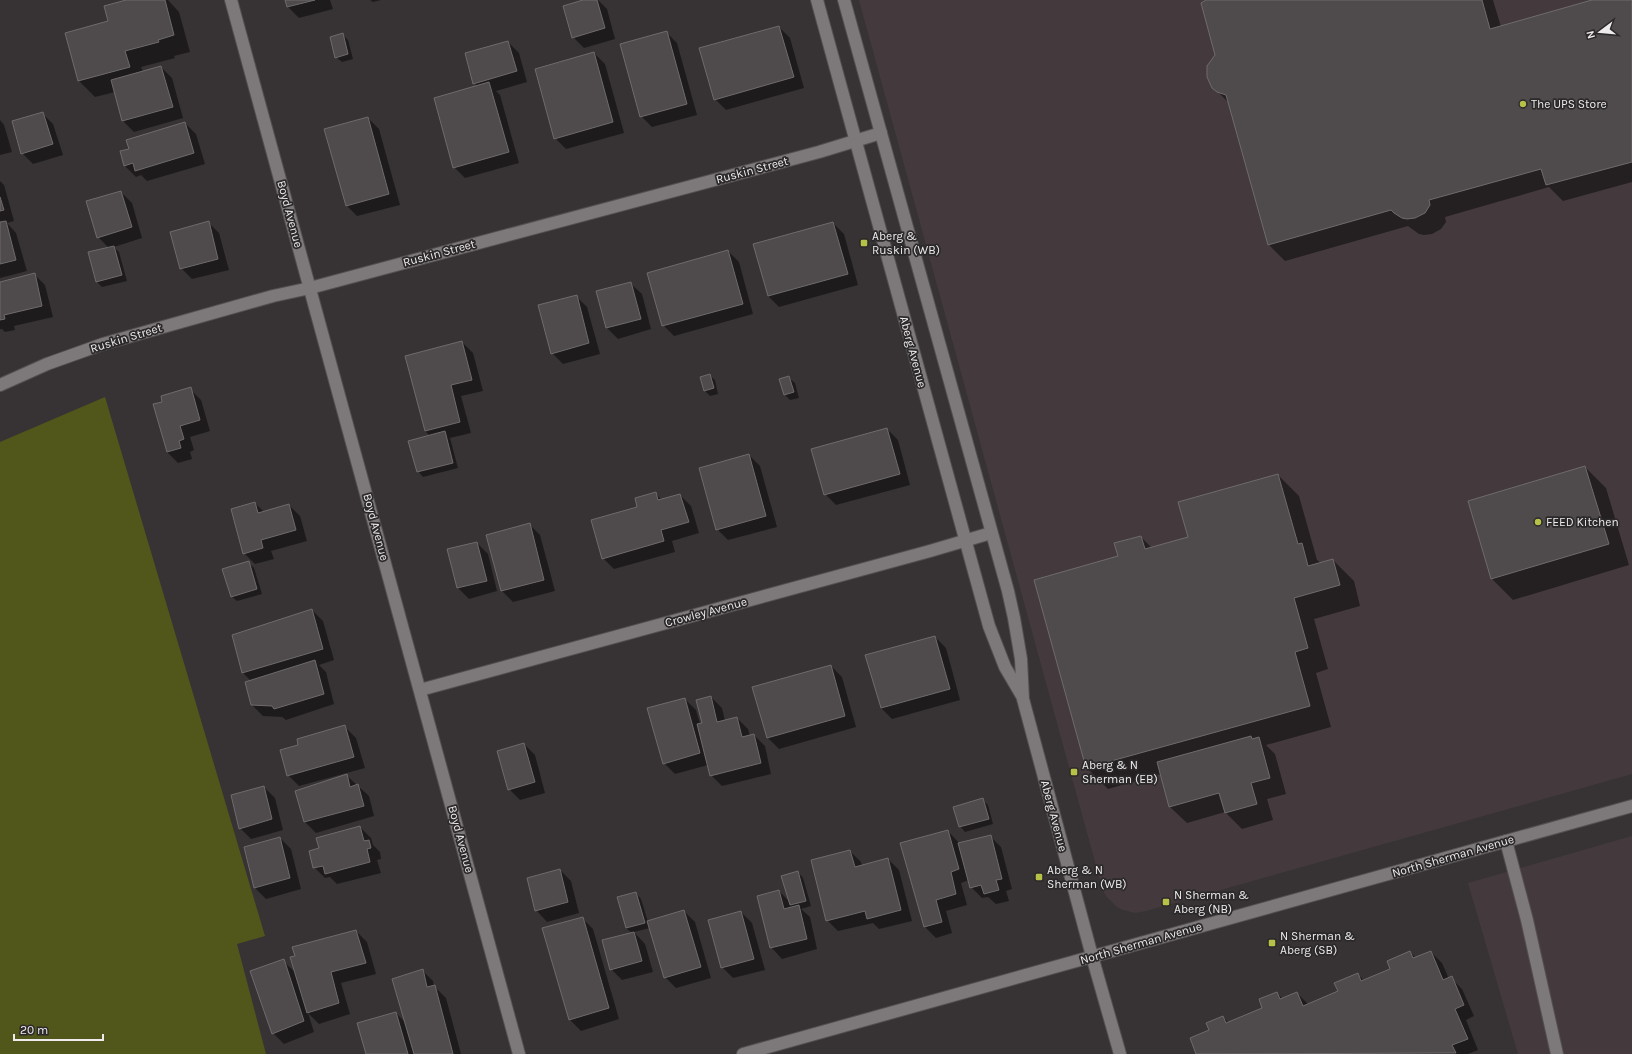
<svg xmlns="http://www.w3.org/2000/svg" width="1632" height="1054" viewBox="0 0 1632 1054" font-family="Karla,sans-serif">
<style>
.built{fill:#443a3e}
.green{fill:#51571a}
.shadow{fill:#0007}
.building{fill:#4f4a4c;stroke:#6f6b6c}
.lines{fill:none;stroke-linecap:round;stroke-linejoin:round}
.lane-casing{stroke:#545052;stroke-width:14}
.street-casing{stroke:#545052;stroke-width:14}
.secondary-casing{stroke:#545052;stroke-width:14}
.lane{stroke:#7d787a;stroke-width:12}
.street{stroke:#7d787a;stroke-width:12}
.secondary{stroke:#7d787a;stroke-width:12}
.poi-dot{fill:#b6c148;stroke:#2c292a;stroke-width:1.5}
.labels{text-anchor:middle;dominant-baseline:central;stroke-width:3.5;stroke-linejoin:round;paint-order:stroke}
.poi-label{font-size:12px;fill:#edebec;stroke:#2c292a;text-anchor:start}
.street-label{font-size:12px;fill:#edebec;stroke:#2c292a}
</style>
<rect width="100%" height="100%" fill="#373334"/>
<g class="built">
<polygon points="859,0 1632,0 1632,774 1146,911 1135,913 1123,910 1117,907 1107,897 1103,891"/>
<polygon points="1632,836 1632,1054 1518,1054 1468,883"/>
</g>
<polygon class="green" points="105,397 265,936 237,944 266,1054 0,1054 0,442"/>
<g class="shadow">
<polygon points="130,0 168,0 179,12 190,52 174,56 175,58 141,67 143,72 161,67 172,78 183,118 134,132 123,121 115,92 95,97 79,81 66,34 109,22"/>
<polygon points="286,0 330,0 333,9 299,18 288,7"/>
<polygon points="370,0 381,0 373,2"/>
<polygon points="587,0 598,0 607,9 615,39 584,48 573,37"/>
<polygon points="1206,0 1493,0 1501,27 1596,0 1632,0 1632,182 1563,201 1549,187 1445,217 1446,222 1441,229 1432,234 1424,235 1419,234 1408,226 1285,261 1268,244 1229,103 1213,87 1216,55 1203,4"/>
<polygon points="779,27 790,38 804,88 726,110 715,99"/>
<polygon points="666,32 677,43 697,115 652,127 641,116"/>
<polygon points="343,35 348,40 353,59 342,62 336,57"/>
<polygon points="508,42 519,53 527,82 496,91 500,95 519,163 465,178 454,167 478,87 474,83"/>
<polygon points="594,53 605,64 624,133 566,149 555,138"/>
<polygon points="42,113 53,124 63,155 33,164 22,153"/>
<polygon points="368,118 379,129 400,205 357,216 346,205"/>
<polygon points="0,120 4,125 12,152 0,155"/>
<polygon points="185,123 196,134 205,164 147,181 141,175 136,177 125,166 121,152 130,149"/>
<polygon points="0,181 4,185 14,221 7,223 16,233 27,271 0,278"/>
<polygon points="121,192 132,203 142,238 114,247 119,252 127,281 102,287 97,282 109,248 98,237"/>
<polygon points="208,222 219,233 229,270 192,279 181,268"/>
<polygon points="833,223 844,234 858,285 779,307 768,296"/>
<polygon points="728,251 739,262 753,314 674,336 663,325"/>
<polygon points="34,274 45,285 53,317 14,326 15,330 5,332 2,329 0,329 0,283"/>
<polygon points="630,283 642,294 651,329 618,339 607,328"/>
<polygon points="576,296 587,307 600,354 563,364 552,353"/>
<polygon points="462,342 473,353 483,391 461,396 471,433 450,438 458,468 423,477 418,471 430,436 425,431"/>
<polygon points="709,375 715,380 718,394 710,396 705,391"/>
<polygon points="789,378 795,383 799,398 790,400 785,395 780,380"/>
<polygon points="190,389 201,400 210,431 190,437 194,450 190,452 192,459 178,463 167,452 164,402"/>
<polygon points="887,429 898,440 910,485 836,505 825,494"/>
<polygon points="749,455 760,466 777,527 728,540 717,529"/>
<polygon points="1585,467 1606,488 1629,565 1513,600 1492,579 1469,501"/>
<polygon points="1278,475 1299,496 1317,560 1321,563 1333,560 1354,581 1360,606 1314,619 1328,669 1316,673 1331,727 1266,745 1275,754 1286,794 1267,799 1273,820 1242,829 1225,812 1187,823 1170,807 1161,774 1108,789 1087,768 1035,580 1119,557 1141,537 1152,548 1190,537"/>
<polygon points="655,493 662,500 680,495 691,506 699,533 672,541 675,552 614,569 603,558"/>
<polygon points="255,503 264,512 289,505 300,516 307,541 271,551 274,559 255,564 244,553"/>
<polygon points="529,524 540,535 555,591 513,602 502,591"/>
<polygon points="477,543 488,554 497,591 469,599 458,588 448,550"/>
<polygon points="248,562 254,568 262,594 237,601 231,596"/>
<polygon points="312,610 323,621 334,660 319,665 326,672 334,704 286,720 282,717 263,716 252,705 251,681 243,673 233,636"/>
<polygon points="935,637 946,648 960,700 892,719 881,708"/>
<polygon points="831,666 842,677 856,727 779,749 768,738 753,688"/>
<polygon points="711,697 722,708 725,721 737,718 748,729 750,736 754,735 765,746 771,774 722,786 711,775 708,765 675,774 664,763 685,699 696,710 700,724 703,724"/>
<polygon points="345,727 356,738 365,768 299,786 288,775 300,746"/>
<polygon points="524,744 535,755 545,793 520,800 509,789"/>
<polygon points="346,775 369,796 374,816 316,833 305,822 297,791"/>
<polygon points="264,787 275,798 283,830 251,839 240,828"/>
<polygon points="983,800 988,805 993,824 965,832 960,826"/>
<polygon points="360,827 371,838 373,845 380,852 381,859 377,860 381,873 337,884 330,877 325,878 314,867 320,849"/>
<polygon points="948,831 960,844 990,836 1001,847 1012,889 1006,891 1009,901 996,904 988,897 982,898 971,887 969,880 961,883 967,905 946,911 952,933 936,938 925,927"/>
<polygon points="280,838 291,849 301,889 266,899 255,888"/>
<polygon points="850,851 861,862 862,866 888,859 899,870 912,921 879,929 873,923 838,931 827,920"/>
<polygon points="560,870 571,881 579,913 547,922 536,910"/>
<polygon points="798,872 803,878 811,906 801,909 810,917 817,949 782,959 771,947 779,891 790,902"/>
<polygon points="636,893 641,899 648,922 684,911 695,922 711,978 676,988 665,977 650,928 634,932 645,944 653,972 622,980 611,969 632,933 626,928"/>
<polygon points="741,912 752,923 765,970 733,978 722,967"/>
<polygon points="582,918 593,929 619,1019 581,1031 570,1020"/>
<polygon points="356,931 367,942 376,974 341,983 350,1014 319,1024 308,1013 314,1032 284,1044 273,1033 283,961 296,973 296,956"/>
<polygon points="1410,952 1416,958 1431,952 1442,963 1449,979 1451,978 1462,989 1474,1016 1466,1020 1478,1050 1468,1054 1197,1054 1191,1038 1210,1031 1223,1017 1229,1023 1264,1009 1277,993 1283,999 1297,993 1308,1004 1339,992 1358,974 1364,981 1391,970"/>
<polygon points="422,970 433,981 434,986 446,998 461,1054 367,1054 396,1013 406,1023"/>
</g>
<g class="building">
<polygon points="126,0 165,0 174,35 158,40 159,42 125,51 130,67 78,81 65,33 108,21 104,6"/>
<polygon points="285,0 315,0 287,7"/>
<polygon points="583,0 597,0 605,28 572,38 563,6"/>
<polygon points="1206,0 1482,0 1490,29 1592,0 1632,0 1632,162 1546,185 1541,169 1429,200 1430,205 1425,213 1415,218 1407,219 1402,218 1394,213 1391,210 1268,245 1226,95 1217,92 1212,88 1207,77 1207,66 1215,55 1201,3"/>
<polygon points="779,26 794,77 714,100 699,48"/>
<polygon points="667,31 687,104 640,117 620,44"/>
<polygon points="343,33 348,54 335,58 330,37"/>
<polygon points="508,41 517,71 473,84 465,53"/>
<polygon points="594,52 613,122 554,139 535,69"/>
<polygon points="161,66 173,107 122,121 111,80"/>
<polygon points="489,82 509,152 453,168 434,98"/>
<polygon points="43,112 53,144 21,154 12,121"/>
<polygon points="368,117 389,194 346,206 324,129"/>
<polygon points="185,122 194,153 135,171 133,163 124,166 120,151 129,149 126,140"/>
<polygon points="121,191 132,227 97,238 86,201"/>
<polygon points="0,197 4,210 0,211"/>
<polygon points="6,221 16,260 0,264 0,222"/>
<polygon points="209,221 218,259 180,269 170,232"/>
<polygon points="833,222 848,274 768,296 753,244"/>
<polygon points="114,246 122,275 96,282 88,252"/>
<polygon points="728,250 743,304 662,326 647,273"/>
<polygon points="35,273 42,306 4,315 5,319 0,320 0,282"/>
<polygon points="631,282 641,319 606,328 596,291"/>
<polygon points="577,295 589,343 551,354 538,305"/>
<polygon points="462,341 472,380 451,385 460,422 425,431 405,356"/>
<polygon points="710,374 714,388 704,391 700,377"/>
<polygon points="789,376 794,392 784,395 779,379"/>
<polygon points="191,387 200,420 180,426 184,439 179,441 181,448 167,452 153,404 162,402 161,396"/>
<polygon points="887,428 900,474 824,495 811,449"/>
<polygon points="445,431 453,463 417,472 408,441"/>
<polygon points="749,454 766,516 716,530 699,468"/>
<polygon points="1585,466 1609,544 1491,579 1468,501"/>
<polygon points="1278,474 1298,544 1302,543 1308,566 1333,559 1340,585 1294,598 1308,648 1295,652 1310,706 1086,768 1034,580 1118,556 1114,543 1141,536 1145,549 1188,537 1178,502"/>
<polygon points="656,492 658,500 680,494 689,522 661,530 664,541 602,559 591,520 637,507 635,498"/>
<polygon points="255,502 258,513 289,504 296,530 261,540 263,548 243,554 231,509"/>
<polygon points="530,523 544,580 501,591 486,535"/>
<polygon points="477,542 487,581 457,588 447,549"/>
<polygon points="249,561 257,589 231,597 222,569"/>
<polygon points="312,609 323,649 242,673 232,635"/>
<polygon points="935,636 950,689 881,708 865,655"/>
<polygon points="315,660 324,694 274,709 272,706 251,705 245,682"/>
<polygon points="831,665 845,716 767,738 752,687"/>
<polygon points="711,696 717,722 737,717 742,737 754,734 761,763 710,776 697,724 702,723 696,700"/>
<polygon points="685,698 700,753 663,764 647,708"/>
<polygon points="345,725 354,757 287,776 280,750 298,745 297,739"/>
<polygon points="1251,736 1252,739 1259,737 1270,778 1251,783 1257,804 1225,813 1219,793 1169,807 1157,762"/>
<polygon points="524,743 535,782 508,790 497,751"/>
<polygon points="347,774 350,787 358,784 364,806 304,822 295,791"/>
<polygon points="264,786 272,819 239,829 231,795"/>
<polygon points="983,798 989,819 959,827 953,807"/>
<polygon points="360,826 364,841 369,840 371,848 367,849 370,862 325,874 323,866 313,868 309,851 319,848 316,838"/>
<polygon points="948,830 959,869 951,872 956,894 936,900 942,922 924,927 900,843"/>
<polygon points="991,835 1002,879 996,880 999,890 984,894 981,885 970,888 958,843"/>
<polygon points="280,837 290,878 254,888 244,847"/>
<polygon points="850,850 855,867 888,858 901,910 867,919 865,911 826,921 811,860"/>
<polygon points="560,869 568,902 535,911 527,878"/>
<polygon points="798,871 806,901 790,905 781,876"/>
<polygon points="779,890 784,909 799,905 807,939 770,948 757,896"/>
<polygon points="636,892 645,923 626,928 617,897"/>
<polygon points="684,910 701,967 664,978 647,921"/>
<polygon points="741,911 754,959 721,968 708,920"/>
<polygon points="583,917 609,1008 569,1020 542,928"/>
<polygon points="356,930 366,963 331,972 339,1003 307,1013 290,957 295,956 292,947"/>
<polygon points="634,932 642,961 610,970 602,940"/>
<polygon points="1410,951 1413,958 1431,951 1443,980 1452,976 1464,1005 1455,1009 1468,1039 1452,1045 1456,1053 1196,1054 1190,1038 1209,1030 1206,1023 1223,1016 1226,1023 1262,1008 1259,999 1277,992 1280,999 1297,992 1303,1006 1338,991 1334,983 1358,973 1361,981 1390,969 1387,961"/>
<polygon points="284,959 304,1021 272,1034 250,971"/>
<polygon points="423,969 427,987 435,985 453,1054 414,1054 392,979"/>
<polygon points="396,1012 408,1054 366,1054 357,1023"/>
</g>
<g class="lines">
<defs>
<polyline id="lane" points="1506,841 1527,920 1557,1054"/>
<g id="street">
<polyline points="231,0 519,1054"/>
<polyline points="0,385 47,364 103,344 273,296 310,288 819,152 881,133"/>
<polyline points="420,690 930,551 991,533"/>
<polyline points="1092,956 1120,1054"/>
</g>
<g id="secondary">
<polyline points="817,0 989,626 1005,667 1022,696"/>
<polyline points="844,0 1008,591 1014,618 1021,659 1023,699 1092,956"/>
<polyline points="743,1054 1632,806"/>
</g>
</defs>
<use href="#lane" class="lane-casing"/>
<use href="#street" class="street-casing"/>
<use href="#secondary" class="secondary-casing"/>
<use href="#lane" class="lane"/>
<use href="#street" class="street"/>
<use href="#secondary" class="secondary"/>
</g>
<g class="poi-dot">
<circle cx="1523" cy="104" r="4"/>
<rect x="860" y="239" width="8" height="8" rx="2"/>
<circle cx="1538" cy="522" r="4"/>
<rect x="1070" y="768" width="8" height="8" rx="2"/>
<rect x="1035" y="873" width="8" height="8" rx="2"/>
<rect x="1162" y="898" width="8" height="8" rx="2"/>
<rect x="1268" y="939" width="8" height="8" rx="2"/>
</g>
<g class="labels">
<g class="poi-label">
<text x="1531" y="104">The UPS Store</text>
<text x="872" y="236">Aberg &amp;<tspan x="872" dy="14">Ruskin (WB)</tspan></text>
<text x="1546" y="522">FEED Kitchen</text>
<text x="1082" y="765">Aberg &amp; N<tspan x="1082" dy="14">Sherman (EB)</tspan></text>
<text x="1047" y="870">Aberg &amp; N<tspan x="1047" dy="14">Sherman (WB)</tspan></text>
<text x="1174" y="895">N Sherman &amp;<tspan x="1174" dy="14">Aberg (NB)</tspan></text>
<text x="1280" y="936">N Sherman &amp;<tspan x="1280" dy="14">Aberg (SB)</tspan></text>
</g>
<g class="street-label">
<text transform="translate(752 170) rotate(-15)">Ruskin Street</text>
<text transform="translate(290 214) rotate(75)">Boyd Avenue</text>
<text transform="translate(439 253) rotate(-15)">Ruskin Street</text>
<text transform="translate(126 338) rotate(-17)">Ruskin Street</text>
<text transform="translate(913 352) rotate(75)">Aberg Avenue</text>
<text transform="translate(376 527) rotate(75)">Boyd Avenue</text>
<text transform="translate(706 612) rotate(-15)">Crowley Avenue</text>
<text transform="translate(1054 816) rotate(75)">Aberg Avenue</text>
<text transform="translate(461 839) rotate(75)">Boyd Avenue</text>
<text transform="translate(1453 856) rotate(-16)">North Sherman Avenue</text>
<text transform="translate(1141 943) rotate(-16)">North Sherman Avenue</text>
</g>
</g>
<g transform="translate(1600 32) rotate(254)" stroke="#2c292a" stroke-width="3" paint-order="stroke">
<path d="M0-3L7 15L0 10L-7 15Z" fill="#edebec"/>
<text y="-6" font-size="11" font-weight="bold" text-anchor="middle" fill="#edebec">N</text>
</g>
<path d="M14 1034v6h89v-6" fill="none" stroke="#edebec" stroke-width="2"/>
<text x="20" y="1034" font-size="12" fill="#edebec" stroke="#2c292a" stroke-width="3" paint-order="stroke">20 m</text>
</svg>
